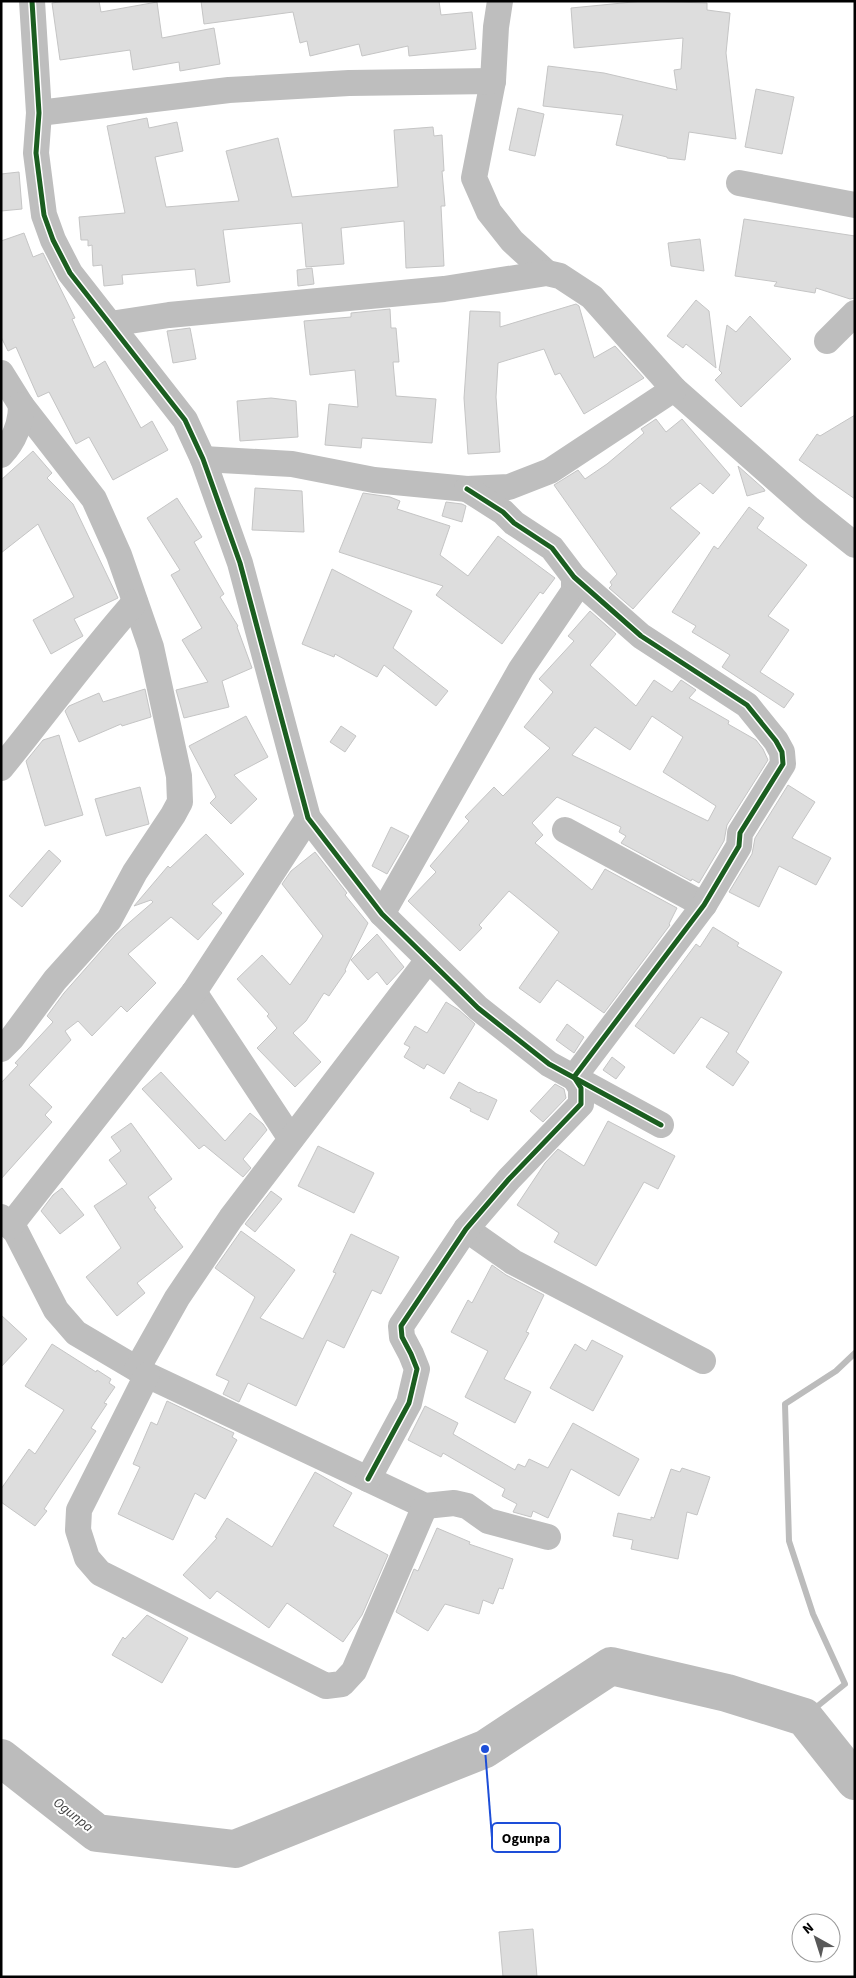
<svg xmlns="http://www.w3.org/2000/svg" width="856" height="1978" viewBox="0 0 856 1978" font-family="'Source Sans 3',sans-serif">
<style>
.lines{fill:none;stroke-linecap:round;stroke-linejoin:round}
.stream{stroke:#bcbcbc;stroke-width:6}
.river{stroke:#bcbcbc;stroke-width:38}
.building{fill:#ddd;stroke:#c5c5c5;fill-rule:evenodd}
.minor{stroke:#bebebe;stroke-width:26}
.cycleway-casing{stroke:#fff;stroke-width:8}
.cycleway{stroke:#1b5e20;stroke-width:5}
.labels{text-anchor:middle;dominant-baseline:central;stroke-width:4;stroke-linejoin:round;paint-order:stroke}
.water-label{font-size:14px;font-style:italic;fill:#414141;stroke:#fff}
.leader{fill:none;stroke:#1d4ed8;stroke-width:2}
.callout-dot{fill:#1d4ed8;stroke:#fff;stroke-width:2}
.callout{fill:#fff;stroke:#1d4ed8;stroke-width:2}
.callout-label{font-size:14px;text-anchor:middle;font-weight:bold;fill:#000}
</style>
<rect width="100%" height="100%" fill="#fff"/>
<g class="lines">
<polyline class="stream" points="804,1717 845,1684 813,1614 789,1541 785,1404 836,1371 855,1353"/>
<polyline class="river" points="1,1758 97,1833 235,1849 485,1749 611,1666 727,1693 804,1717 855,1781"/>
</g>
<g class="building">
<polygon points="66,1 99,1 101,12 157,2 162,38 214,28 220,64 180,71 179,62 133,70 130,50 60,60 52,3"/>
<polygon points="201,1 439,1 441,15 472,12 476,49 409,56 408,46 362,56 359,44 310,56 307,41 300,43 293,12 204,24"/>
<polygon points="643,1 707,3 707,10 730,13 726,53 736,139 689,132 685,160 667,158 667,157 616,145 623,115 543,106 548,66 604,73 677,90 674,70 681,69 683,38 574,48 571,8"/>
<polygon points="756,89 794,97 782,154 745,147"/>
<polygon points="518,108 544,114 535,156 509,150"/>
<polygon points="147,118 149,128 177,122 183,151 155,157 166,207 239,201 226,151 278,138 292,197 398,187 394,130 433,127 434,136 442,135 444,171 442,171 445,206 441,206 444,266 406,268 404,221 341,228 344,264 306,267 302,223 223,230 230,282 197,286 195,269 122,275 123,284 104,286 102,265 93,266 92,245 88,246 88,240 81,240 79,217 125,213 107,126"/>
<polygon points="19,172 22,209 1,211 1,174"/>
<polygon points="744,219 855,236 855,298 850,299 816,288 815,293 774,286 777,282 735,276"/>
<polygon points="24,233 33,257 43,253 75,318 72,319 94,368 105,361 141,428 152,421 168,450 113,480 89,437 76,444 49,392 38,397 16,347 8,351 1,337 1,241"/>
<polygon points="700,239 704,271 671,266 668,243"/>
<polygon points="312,268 314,284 298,286 297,270"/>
<polygon points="696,300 709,311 716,368 686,344 683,348 667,336"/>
<polygon points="576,304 579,306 594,358 615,346 644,378 584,414 560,373 555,375 544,349 498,363 496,397 500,452 468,454 464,398 470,311 500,312 500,327"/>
<polygon points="390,309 391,328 396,328 399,362 393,362 396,396 436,399 432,443 362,438 361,448 325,445 329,404 358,407 355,370 310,375 304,321 351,317 351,313"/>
<polygon points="750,316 791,359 741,407 715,380 722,373 719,370 727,325 736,332"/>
<polygon points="190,328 196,359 173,363 167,331"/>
<polygon points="271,398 296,401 298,437 240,441 237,401"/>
<polygon points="855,415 855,499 799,460 817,434 820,436"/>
<polygon points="656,419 666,432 682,419 730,475 713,494 700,483 670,508 700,533 633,609 609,588 612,585 610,582 617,574 554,485 578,470 585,479 607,464 644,433 641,429"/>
<polygon points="33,451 52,473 47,478 73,504 118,598 74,619 83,636 51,654 33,620 74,597 38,524 1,553 1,480"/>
<polygon points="738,466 764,489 765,491 747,496"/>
<polygon points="255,488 302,491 304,532 252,530"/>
<polygon points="363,493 390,497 400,501 397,509 450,526 440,555 468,576 498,536 555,578 543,594 540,592 502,644 436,595 443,586 339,552"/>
<polygon points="177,498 202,537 194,542 224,594 220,597 238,626 237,627 252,668 222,681 229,707 184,718 176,690 208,682 182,640 202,628 171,575 180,570 147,518"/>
<polygon points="446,502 462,504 466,506 462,522 442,516"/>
<polygon points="749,507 764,518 757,528 807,565 768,616 789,630 760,672 794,694 784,708 722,667 730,655 692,632 696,626 672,612 714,546 718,549"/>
<polygon points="332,569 412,611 393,648 448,691 436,706 384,665 377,677 335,654 334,657 302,644"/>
<path d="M590,611L616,634L590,665L636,706L654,680L672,692L681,680L696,690L689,698L729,721L728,724L756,740L763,749L768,760L727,825L724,841L699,883L692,879L691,881L621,843L626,836L619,832L621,827L557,797L532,823L543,835L535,843L592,890L605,869L677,908L669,924L670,925L604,1013L557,980L540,1003L519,988L559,932L509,891L479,925L482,928L460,951L408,901L436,872L430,866L469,821L465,817L494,787L503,796L550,748L524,727L553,692L539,679L574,641L568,636ZM652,716L683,737L663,772L716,806L708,821L572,755L595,727L630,750Z"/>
<polygon points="145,689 151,717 122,726 121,724 79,742 65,711 69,706 99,693 103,702"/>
<polygon points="246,716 268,757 234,775 257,799 231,824 210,803 216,797 189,746"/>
<polygon points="341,726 356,736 345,752 330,742"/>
<polygon points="59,735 83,815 45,826 26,761 43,740"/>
<polygon points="788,785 815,802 792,838 831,858 816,885 779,866 759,907 729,892 752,854 755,838"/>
<polygon points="140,787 149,824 106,836 95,799"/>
<polygon points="391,827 409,836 387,874 372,866"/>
<polygon points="206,834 244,874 212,904 222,913 198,940 171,917 128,954 156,983 127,1012 121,1006 92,1036 78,1021 65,1031 71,1040 29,1085 52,1107 45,1115 52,1122 1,1179 1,1083 18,1065 15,1063 53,1022 47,1016 64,993 116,934 153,902 151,900 134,906 168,866 170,868"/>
<polygon points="49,850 61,861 22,907 9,896"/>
<polygon points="315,852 347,893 345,895 368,923 345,970 346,971 329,996 324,993 306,1021 293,1033 321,1062 295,1087 257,1048 277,1028 267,1016 269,1014 237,979 262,955 290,985 323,936 282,884 291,871"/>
<polygon points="713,927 739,943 737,946 782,972 736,1052 749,1062 733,1086 706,1067 729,1033 701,1017 674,1054 635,1026 696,944 700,947"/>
<polygon points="377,934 404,967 387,985 377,972 368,980 351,960"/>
<polygon points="446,1002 459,1010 475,1024 444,1074 427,1064 424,1069 404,1057 410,1047 404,1044 415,1026 427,1033"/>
<polygon points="567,1024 584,1037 574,1053 556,1040"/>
<polygon points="612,1057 625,1067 616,1079 603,1070"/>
<polygon points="161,1072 225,1141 250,1113 263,1124 267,1130 243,1159 251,1168 243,1177 204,1145 199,1149 142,1089"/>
<polygon points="459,1082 479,1093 480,1092 497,1100 488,1120 470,1111 471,1109 450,1098"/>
<polygon points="555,1084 564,1089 566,1098 543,1122 530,1111"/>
<polygon points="608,1121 675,1156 658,1189 644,1182 596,1266 554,1242 559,1233 517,1205 545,1163 558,1149 584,1166"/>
<polygon points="131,1123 172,1179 148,1197 156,1208 154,1209 183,1247 137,1283 145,1293 117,1316 86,1277 121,1248 94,1206 127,1184 109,1160 121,1151 111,1137"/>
<polygon points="318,1146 374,1173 354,1213 298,1186"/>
<polygon points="62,1188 84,1215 60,1234 41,1211 53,1195"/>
<polygon points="271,1191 282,1199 255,1232 245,1224"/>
<polygon points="241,1231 295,1270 260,1318 303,1339 336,1273 333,1272 351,1234 399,1257 381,1294 372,1290 344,1348 327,1340 296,1406 248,1383 239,1402 223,1394 229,1381 216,1375 255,1297 215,1268"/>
<polygon points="492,1265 506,1275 544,1295 526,1332 529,1333 504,1379 531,1392 515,1423 465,1397 488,1351 451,1332 468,1300 472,1303"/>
<polygon points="1,1315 27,1339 1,1367"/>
<polygon points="592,1340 623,1356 593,1411 550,1388 575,1344 586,1351"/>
<polygon points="52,1344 96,1372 97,1370 111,1379 109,1383 115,1387 104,1403 107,1404 91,1428 96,1431 44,1509 47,1511 35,1526 1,1502 1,1489 29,1449 35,1454 64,1410 25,1386"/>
<polygon points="167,1401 234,1433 232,1437 237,1440 205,1499 195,1493 173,1540 118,1514 140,1467 133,1464 151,1422 157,1425"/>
<polygon points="425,1406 458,1423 453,1434 515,1470 518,1464 525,1467 529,1459 548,1468 573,1423 639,1459 619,1496 571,1469 548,1518 533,1511 531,1517 513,1512 517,1504 502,1496 505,1489 443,1453 441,1457 408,1440"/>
<polygon points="682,1468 710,1477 697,1515 687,1512 678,1559 631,1549 633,1540 613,1536 618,1513 651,1520 651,1517 654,1518 671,1469 680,1472"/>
<polygon points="315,1472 352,1493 333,1526 388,1555 362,1615 343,1642 287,1603 269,1628 217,1591 210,1599 183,1575 217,1538 215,1537 227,1518 272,1547"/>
<polygon points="437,1528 470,1542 469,1544 513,1559 503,1589 499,1588 493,1604 483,1600 479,1614 445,1604 428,1631 396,1612 414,1569 418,1571"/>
<polygon points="147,1615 188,1638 162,1683 112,1655 123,1637 125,1639"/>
<polygon points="533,1929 537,1977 503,1977 499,1932"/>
</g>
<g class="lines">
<g class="minor">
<polyline points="32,1 39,113 36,153 44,215 53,240 70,273 185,420 203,459 240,563 308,818 382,914 478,1008 549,1064 661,1125"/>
<polyline points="500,1 496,27 493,81 474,178 489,212 512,241 547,273"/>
<polyline points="39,113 229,90 349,83 493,81"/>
<polyline points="739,183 855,205"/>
<polyline points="110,324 169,315 444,289 547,273 560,276 592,297 674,389 810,509 855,545"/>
<polyline points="827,341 855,313"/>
<polyline points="1,373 21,405 94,499 119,555 151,647 179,776 180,802 173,815 135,872 109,920 55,980 12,1038 1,1049"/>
<path d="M1,455C14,441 21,425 21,405"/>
<polyline points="203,459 292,464 374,480 467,489 509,487 550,471 674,389"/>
<path d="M1,768C46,713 88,655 135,602"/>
<polyline points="565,830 704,905"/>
<polyline points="382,914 521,669 574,591 574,577"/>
<polyline points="194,992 291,1139"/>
<polyline points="1,1217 16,1232 56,1310 76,1333 147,1375 425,1506 454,1503 467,1506 488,1521 548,1537"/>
<polyline points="10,1226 194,992 308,818"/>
<polyline points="466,1229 513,1262 703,1361"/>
<polyline points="137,1369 177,1298 231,1218 428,960"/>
<polyline points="147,1375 79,1510 78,1530 87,1558 100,1573 326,1686 342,1684 354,1671 425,1506"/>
<polyline points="368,1479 409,1403 417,1369 411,1354 402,1337 401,1326 466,1229 509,1179 581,1104 581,1088 574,1077 704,905 739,846 740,833 783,764 782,752 776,741 747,705 641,636 574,577 552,548 514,523 503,512 467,489"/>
</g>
<defs>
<g id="cycleway">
<polyline points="32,1 39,113 36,153 44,215 53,240 70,273 185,420 203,459 240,563 308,818 382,914 478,1008 549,1064 661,1125"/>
<polyline points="368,1479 409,1403 417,1369 411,1354 402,1337 401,1326 466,1229 509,1179 581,1104 581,1088 574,1077 704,905 739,846 740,833 783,764 782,752 776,741 747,705 641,636 574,577 552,548 514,523 503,512 467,489"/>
</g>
</defs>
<use href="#cycleway" class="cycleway-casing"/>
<use href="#cycleway" class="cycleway"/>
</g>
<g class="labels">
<g class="water-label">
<text transform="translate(73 1815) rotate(38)">Ogunpa</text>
</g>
</g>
<path class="leader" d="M485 1749L492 1838"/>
<circle class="callout-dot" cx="485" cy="1749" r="5"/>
<rect class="callout" x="492" y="1823" width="68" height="29" rx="5"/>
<g class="callout-label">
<text x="526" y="1843">Ogunpa</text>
</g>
<rect width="856" height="1978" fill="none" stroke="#000000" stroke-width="5"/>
<g transform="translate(816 1938) rotate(321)"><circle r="24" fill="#ffffff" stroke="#999999"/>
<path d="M0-4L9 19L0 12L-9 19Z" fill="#595959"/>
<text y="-8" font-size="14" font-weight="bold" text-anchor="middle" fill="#000000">N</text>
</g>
</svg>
